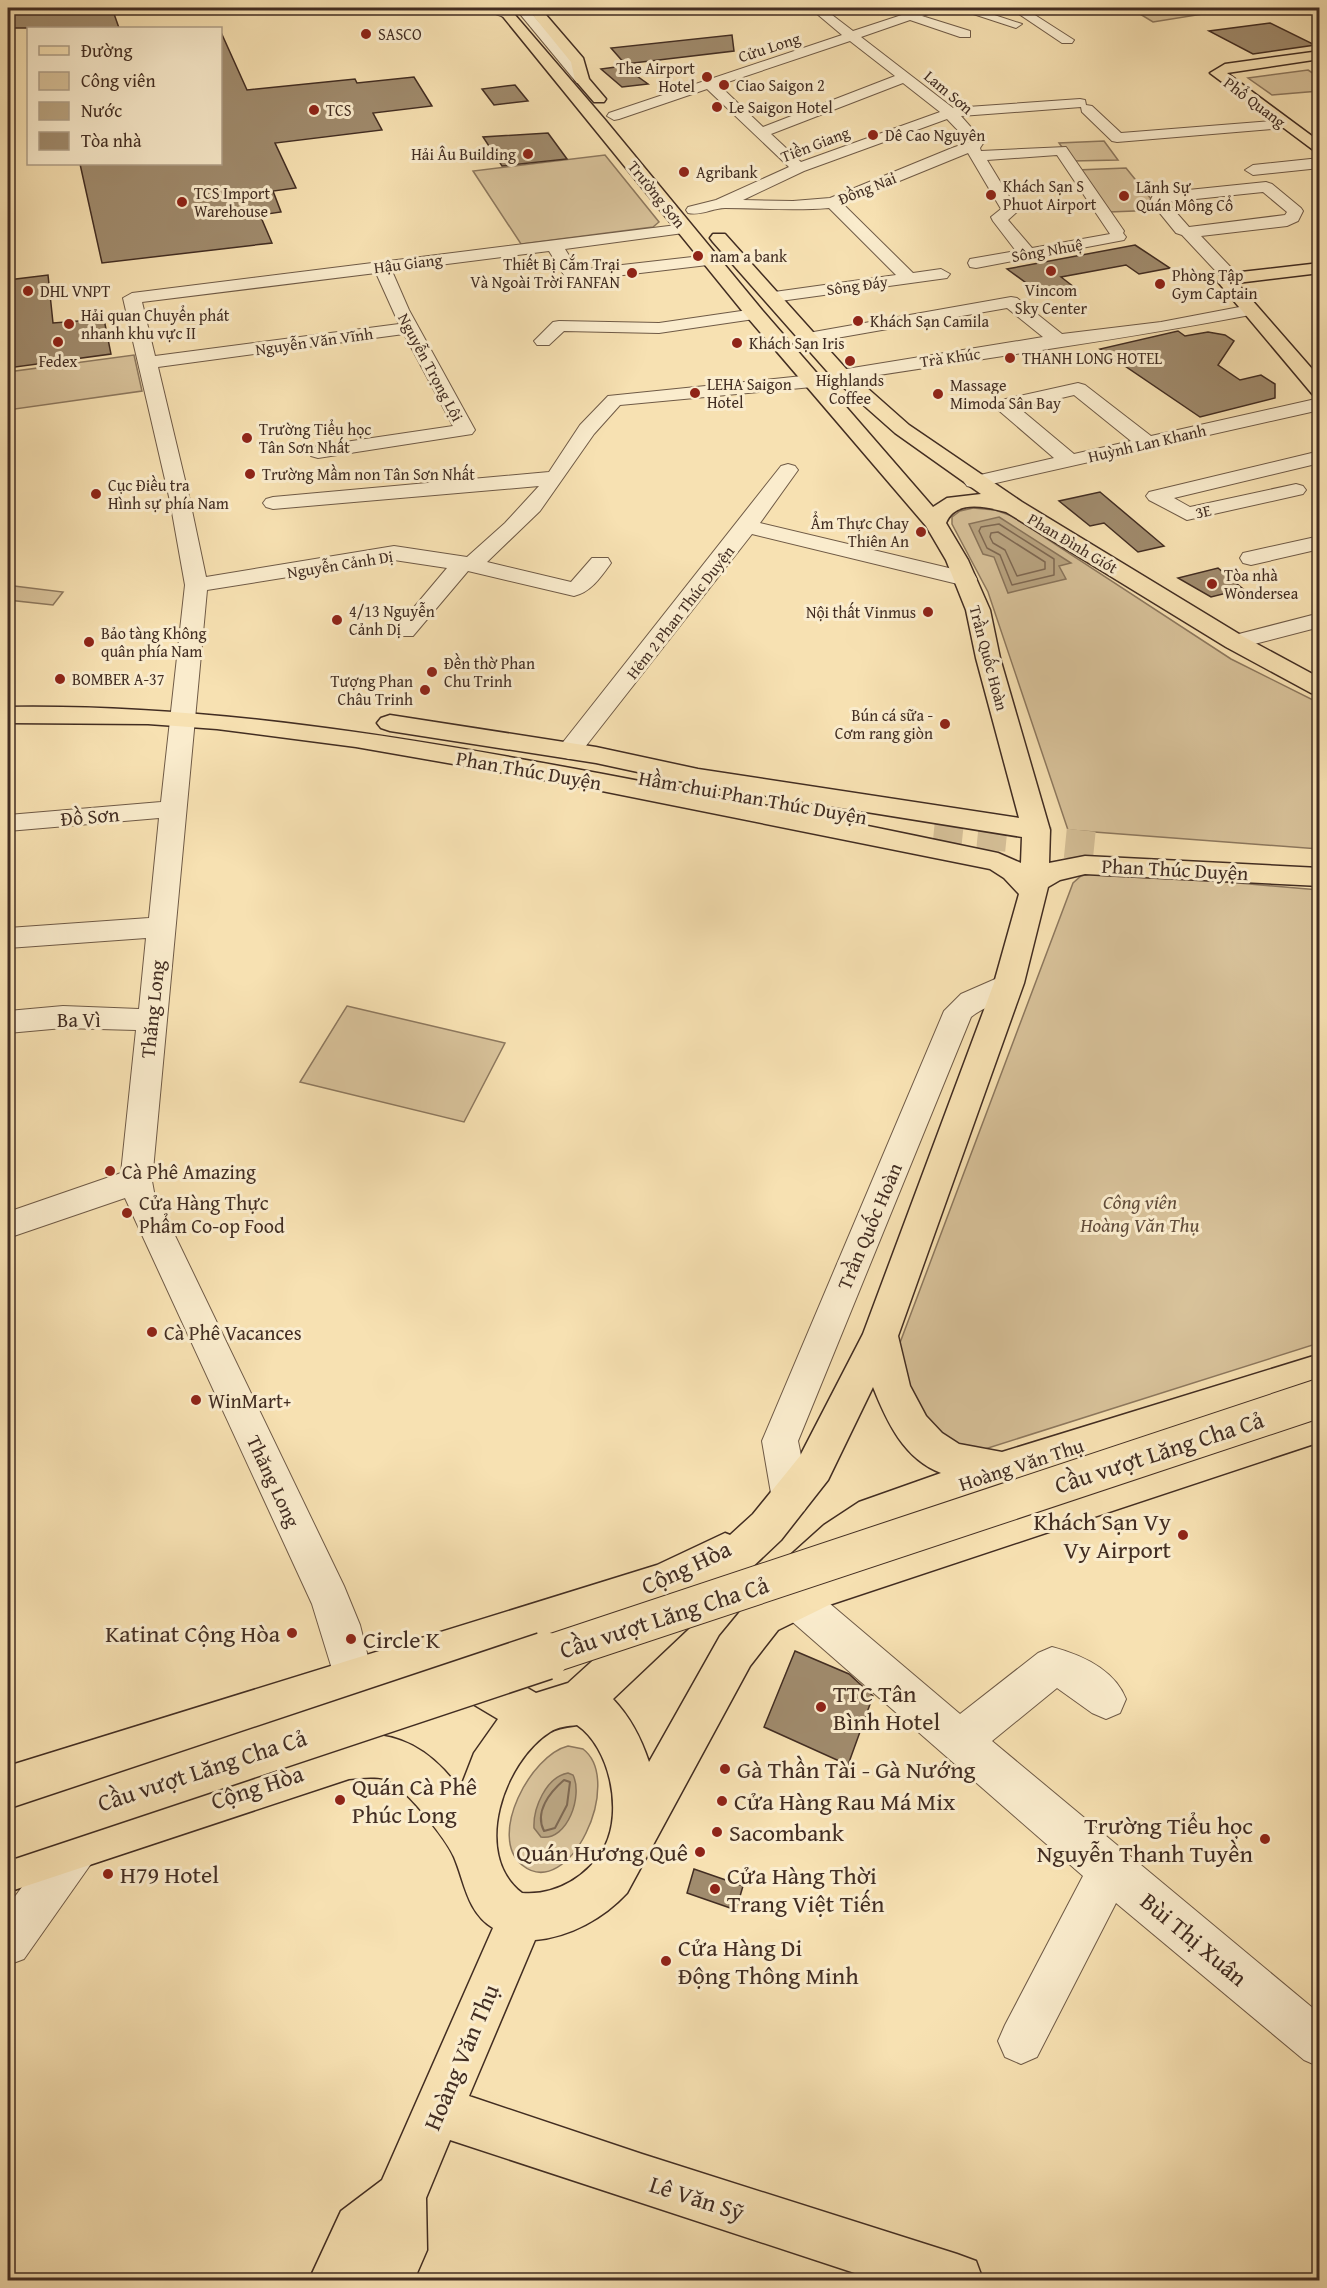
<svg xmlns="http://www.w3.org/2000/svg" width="1327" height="2288" viewBox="0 0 1327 2288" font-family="'Gentium Book Plus',serif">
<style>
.green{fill:#d8c29a;stroke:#8d785e;stroke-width:1.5}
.water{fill:#b9a481;stroke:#89745b;stroke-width:1.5}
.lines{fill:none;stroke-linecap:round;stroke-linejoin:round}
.shore-far1{stroke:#7e6852;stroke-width:1.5}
.shore{stroke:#7e6852;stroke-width:2}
.building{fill:#a08b6d;stroke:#422d22;stroke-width:1.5}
.major-tunnel{stroke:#d3bd95;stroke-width:29;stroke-dasharray:29 15;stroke-linecap:butt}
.minor-casing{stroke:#6f5a46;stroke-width:2}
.major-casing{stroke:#422d22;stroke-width:3}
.minor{fill:#faeccd;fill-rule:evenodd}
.major{fill:#f7e1b2;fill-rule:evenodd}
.major-bridge-far1-casing{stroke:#422d22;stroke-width:40;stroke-linecap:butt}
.major-bridge-casing{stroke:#422d22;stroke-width:50;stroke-linecap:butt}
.major-bridge-far1{stroke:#f7e1b2;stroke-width:38}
.major-bridge{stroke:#f7e1b2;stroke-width:47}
.poi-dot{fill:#8f2418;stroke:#faeccd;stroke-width:2}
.labels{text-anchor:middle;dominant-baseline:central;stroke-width:6;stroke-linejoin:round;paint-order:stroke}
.far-poi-label{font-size:16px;fill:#422d22;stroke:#faeccd;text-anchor:start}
.far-street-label{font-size:16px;fill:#422d22;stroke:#faeccd}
.street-label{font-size:20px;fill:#422d22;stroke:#faeccd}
.poi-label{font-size:20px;fill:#422d22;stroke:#faeccd;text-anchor:start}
.park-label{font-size:20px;font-style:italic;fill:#604b3a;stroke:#faeccd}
.near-street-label{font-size:24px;fill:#422d22;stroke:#faeccd}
.near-poi-label{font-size:24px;fill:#422d22;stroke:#faeccd;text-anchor:start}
</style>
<rect width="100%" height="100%" fill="#f7e1b2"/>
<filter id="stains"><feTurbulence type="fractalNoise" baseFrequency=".00333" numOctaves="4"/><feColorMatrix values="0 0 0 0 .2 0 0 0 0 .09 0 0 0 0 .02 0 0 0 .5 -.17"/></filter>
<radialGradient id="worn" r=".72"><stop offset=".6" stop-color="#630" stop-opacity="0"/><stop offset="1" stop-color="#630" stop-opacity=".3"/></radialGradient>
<g class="green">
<polygon points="1130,8 1240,8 1153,22"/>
<polygon points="1308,70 1319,77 1319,91 1272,95 1248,78"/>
<polygon points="1104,141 1118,160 1072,161 1059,143"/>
<polygon points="605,155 659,222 653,227 521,244 473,171"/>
<polygon points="1126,168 1160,210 1109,212 1077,170"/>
<polygon points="134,355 142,391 8,410 8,372"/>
<polygon points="973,508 995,510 1012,516 1231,659 1319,703 1319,849 1068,830 988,592 952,524 952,517 960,511"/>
<polygon points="14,586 63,592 53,605 8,600 8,594"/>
<polygon points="1101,871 1319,890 1319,1343 985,1449 962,1448 937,1440 895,1356 1073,883 1081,876"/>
<polygon points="347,1006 505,1043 464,1122 300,1082"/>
<path d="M568,1746L583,1749C625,1781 569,1903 522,1865C487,1836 531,1755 568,1746Z"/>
</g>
<g class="water">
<polygon points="999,517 1071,563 1059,566 1066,579 1008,593 994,557 983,554 969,524"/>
<path d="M568,1773L573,1775C583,1795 568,1841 541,1837L534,1828C533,1808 546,1777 568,1773Z"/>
</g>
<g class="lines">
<g class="shore-far1">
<polygon points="999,524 1054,559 1054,575 1012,585 1000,555 987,548 979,531 981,527"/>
<polygon points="998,532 1045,562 1045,569 1017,576 1005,550 993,543 990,537 991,533"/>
</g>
<path class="shore" d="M564,1780L570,1782L567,1805L555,1828L544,1831C534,1812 550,1792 564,1780Z"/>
</g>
<g class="building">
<polygon points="8,8 112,8 119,28 8,28"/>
<polygon points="1270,23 1315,45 1253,54 1209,31"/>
<polygon points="220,30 247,90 355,79 357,83 414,77 432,106 373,113 382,130 275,143 296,188 273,191 281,212 260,215 272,243 102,263 80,164 220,164"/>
<polygon points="732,35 734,51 625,64 611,48"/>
<polygon points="623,66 648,84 622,87 601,69"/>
<polygon points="515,85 528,101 494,105 482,89"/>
<polygon points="548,133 567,159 502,166 483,137"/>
<polygon points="1135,245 1170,268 1139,274 1126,265 1061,277 1074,287 1040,293 1007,269"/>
<polygon points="48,275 53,323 104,319 111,354 8,368 8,280"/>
<polygon points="1178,331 1185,336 1208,332 1225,335 1234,341 1218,365 1240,380 1261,375 1275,384 1275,398 1200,417 1100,349"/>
<polygon points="1100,492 1164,546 1138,552 1104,523 1090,526 1059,501"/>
<polygon points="1218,568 1243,589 1211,597 1178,578"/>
<polygon points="795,1651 849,1674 873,1696 848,1765 764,1727"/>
<polygon points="694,1869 743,1886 736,1910 687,1893"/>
</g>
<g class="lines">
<polyline class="major-tunnel" points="934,830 1102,847"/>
<defs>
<g id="minor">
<path d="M138,8H256L250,12C232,13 147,17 138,8Z"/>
<polygon points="480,8 498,8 515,15 509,19"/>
<polygon points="515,8 527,8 587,77 587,83 577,83"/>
<path d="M810,8H823L853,31L923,8H940L938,11L922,16L970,31V37H960L910,20L861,37L953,108L1080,99L1085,100L1086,105L1092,106L1121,133L1284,120L1291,124L1284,128L1117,142L1112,141L1082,112L1081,107L961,116L984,142L980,148L981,151L1066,147L1124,231L1123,233L1126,237L1124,240L976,268L970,267L968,263L970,259L1016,251L993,221L991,217L1001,209L968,153L843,204L913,273L941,269L950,274L947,278L773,302L764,297L767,293L896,275L829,208C794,211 760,208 725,208C713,208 701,216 688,213L686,210L688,207L716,200L789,167L707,89L619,119L614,120L607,116L609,113L842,35ZM850,41L895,76L763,127L719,85ZM903,83L940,112L801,162L771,134ZM947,119L969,142L952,148L830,198L793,201L743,200L804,171ZM1057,155L1110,234L1032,248L1008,220L1018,211L987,160Z"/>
<polygon points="955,8 973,8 1022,24 1016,28"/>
<polygon points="1010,8 1024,8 1074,40 1072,43 1062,43"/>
<polygon points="1320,158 1320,168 1253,175 1245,170 1253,165"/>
<path d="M1266,182L1272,184L1301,208L1303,211L1298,221L1287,226L1201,236L1241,278L1232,283L1226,282L1182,235L1176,233L1150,201L1153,195L1159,193ZM1263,192L1287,212L1285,215L1189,227L1167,202Z"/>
<path d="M685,224L691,226L693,229L691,232L565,249L578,270L710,255L718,260L716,264L573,281L567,280L549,251L392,271L409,310L475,430L472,434L318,458L311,456L308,452L311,448L318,446L453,426L404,334L158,367L190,501L206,577L394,546L467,557L505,523L539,486L273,509L266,507L263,503L266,499L273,497L549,472L580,425L608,396L812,375L821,381L812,387L620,405L594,434L540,511L487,562L571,582L592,558H608L611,563C601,577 591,592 574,596L468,571L413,636H397L394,631L447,568L394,560L207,590L152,1181L154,1192L344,1586L360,1625L374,1681L368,1695L354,1701L340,1695L312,1604L125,1198L8,1238V1212L121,1173L136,1030L63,1028L8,1033V1011L63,1006L139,1009L146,938L8,948V928L149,918L159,818L8,831V815L161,802L185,585L170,501L123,298L132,293ZM376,273L399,324L155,356L142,302Z"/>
<path d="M1011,297L1017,298L1062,334L1161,322L1250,305L1259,310L1250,315C1115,341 977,359 841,381L832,375L834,371L1043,337L1007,308L808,343L799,338L808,333Z"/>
<polygon points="755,309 764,314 761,318 659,333 564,331 549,345 537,345 534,341 553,322 559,321 659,323"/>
<path d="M1078,383L1085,385L1151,436L1320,398V410L974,488L967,486L964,482L967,478L1054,458L997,409L994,405L997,401ZM1074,395L1131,441L1074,454L1019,408Z"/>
<polygon points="1320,451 1320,463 1174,498 1190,507 1296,484 1303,486 1306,490 1303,494 1187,520 1149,500 1146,496 1149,492"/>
<polygon points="788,464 795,466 798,470 760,523 974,574 977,579 974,584 966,586 752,534 578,756 569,759 560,756 557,751 560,746 781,466"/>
<polygon points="1320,536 1320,549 1251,565 1243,563 1240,558 1243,553"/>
<polygon points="1320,613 1320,627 1235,649 1227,647 1223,642 1227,637"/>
<path d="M1009,973L1019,976L1023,983C1014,1000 986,1004 971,1017L798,1441L810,1499L804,1511L791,1516L778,1511L772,1499L762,1441L944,1011L961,994Z"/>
<path d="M795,1580L809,1586L960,1714L1038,1653L1052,1647C1082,1655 1114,1669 1126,1699L1120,1713L1106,1719L1092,1713L1057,1688L992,1741L1320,2014V2067L1304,2060L1116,1903L1037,2057L1021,2064L1005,2057L998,2041L1005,2025L1083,1876L781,1612L775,1599L781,1586Z"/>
<polygon points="78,1824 93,1831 100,1846 93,1861 24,1959 8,1965 8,1906 63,1831"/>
</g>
<g id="major">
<path d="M496,8H509L606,121L762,310L933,507L947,498L981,494L895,433L834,379L713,242L710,238L713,234H725L848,371L909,425L1022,502L1244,637L1320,678V695L1311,693L1226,647L1006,512C986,507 956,499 946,523L968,560L990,610L1000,658L1050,830L1049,863L1085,856L1320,868V886L1085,874L1060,880L1048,887L1024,983L898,1336L910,1386L926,1416L942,1433L959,1444L1002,1452L1320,1354V1386L1005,1486L886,1529L839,1563L1320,1408V1442L829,1605L778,1630L750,1666L627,1893C604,1918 570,1937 535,1940L469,2096L642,2154L957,2254L976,2261L983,2280H876L450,2140L426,2198L427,2250L414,2280H309L341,2211L382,2180L493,1928C467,1912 465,1883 454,1857C447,1840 403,1784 385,1779C373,1776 361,1778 349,1779L8,1892V1846L349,1735C399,1730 431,1750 460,1789L474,1753L498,1719L446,1688L440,1673L8,1810V1766L657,1565L725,1533L730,1535L753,1514L800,1456L863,1334L994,983L1019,894L1004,878L990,869L562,783L356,747L217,729L148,724L8,723V707C209,704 405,737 603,774C735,799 867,825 998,853L1021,863L1022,837L698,785L596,763L390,731L381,728L377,723L381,718L390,715L596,747L698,769L1019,818L976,658L966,610L946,560L926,526L748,318ZM873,1387C887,1422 904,1459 941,1473L859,1502L824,1525L775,1569L720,1636L649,1762C641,1738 631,1718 613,1699L781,1540L828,1480ZM654,1605L568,1683L536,1693L479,1660ZM577,1725C610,1747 623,1811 605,1846C589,1876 556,1896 522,1893C471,1854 504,1761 550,1732C557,1727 568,1726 577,1725Z"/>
<polygon points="527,8 540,8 583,58 589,79 606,99 604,102 594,102 575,80 571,62"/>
<polygon points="1320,51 1320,59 1227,73 1320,142 1320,155 1210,73 1225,64"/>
<polygon points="1320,263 1320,273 1237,283 1320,378 1320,397 1313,395 1218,282 1226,274 1232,273"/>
</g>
</defs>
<use href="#minor" class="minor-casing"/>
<use href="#major" class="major-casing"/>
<use href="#minor" class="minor"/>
<use href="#major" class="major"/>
<defs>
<polyline id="major-bridge-far1" points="541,1657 1320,1398"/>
<polyline id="major-bridge" points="8,1835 545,1656"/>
</defs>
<use href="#major-bridge-far1" class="major-bridge-far1-casing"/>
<use href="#major-bridge" class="major-bridge-casing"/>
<use href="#major-bridge-far1" class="major-bridge-far1"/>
<use href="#major-bridge" class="major-bridge"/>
</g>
<g class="poi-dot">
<circle cx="366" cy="34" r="6"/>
<circle cx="707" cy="77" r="6"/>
<circle cx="724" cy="85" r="6"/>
<circle cx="717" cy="107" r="6"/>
<circle cx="314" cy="110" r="6"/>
<circle cx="873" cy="135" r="6"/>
<circle cx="528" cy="154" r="6"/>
<circle cx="684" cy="172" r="6"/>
<circle cx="991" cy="195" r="6"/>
<circle cx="1124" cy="196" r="6"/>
<circle cx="182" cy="202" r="6"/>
<circle cx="698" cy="256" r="6"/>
<circle cx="1051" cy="271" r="6"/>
<circle cx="632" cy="273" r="6"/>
<circle cx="1160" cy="284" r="6"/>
<circle cx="28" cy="291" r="6"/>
<circle cx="858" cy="321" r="6"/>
<circle cx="69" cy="324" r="6"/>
<circle cx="58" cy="342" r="6"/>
<circle cx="737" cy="343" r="6"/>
<circle cx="1010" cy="358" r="6"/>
<circle cx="850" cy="361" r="6"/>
<circle cx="695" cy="393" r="6"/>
<circle cx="938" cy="394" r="6"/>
<circle cx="247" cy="438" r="6"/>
<circle cx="250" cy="474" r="6"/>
<circle cx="96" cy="494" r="6"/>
<circle cx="921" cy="532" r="6"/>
<circle cx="1212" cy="584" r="6"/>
<circle cx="928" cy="612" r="6"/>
<circle cx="337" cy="620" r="6"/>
<circle cx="89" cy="642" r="6"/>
<circle cx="432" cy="672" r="6"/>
<circle cx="60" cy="679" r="6"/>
<circle cx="425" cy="690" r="6"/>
<circle cx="945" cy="724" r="6"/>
<circle cx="110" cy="1171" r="6"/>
<circle cx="127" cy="1213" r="6"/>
<circle cx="152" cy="1332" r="6"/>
<circle cx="196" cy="1400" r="6"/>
<circle cx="1183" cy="1535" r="6"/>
<circle cx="292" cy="1633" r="6"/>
<circle cx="351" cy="1639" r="6"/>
<circle cx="821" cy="1707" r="6"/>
<circle cx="725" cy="1769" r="6"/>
<circle cx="340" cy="1800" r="6"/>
<circle cx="722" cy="1801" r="6"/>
<circle cx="717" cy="1832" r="6"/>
<circle cx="1265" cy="1839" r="6"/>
<circle cx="700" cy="1852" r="6"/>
<circle cx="108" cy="1874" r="6"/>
<circle cx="715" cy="1889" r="6"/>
<circle cx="666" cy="1961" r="6"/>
</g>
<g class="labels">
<g class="far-poi-label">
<text x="378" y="34">SASCO</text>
<text x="695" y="68" text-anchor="end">The Airport<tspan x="695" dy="18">Hotel</tspan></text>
<text x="736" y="85">Ciao Saigon 2</text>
<text x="729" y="107">Le Saigon Hotel</text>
<text x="326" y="110">TCS</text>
<text x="885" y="135">Dê Cao Nguyên</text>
<text x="516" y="154" text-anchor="end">Hải Âu Building</text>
<text x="696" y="172">Agribank</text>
<text x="1003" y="186">Khách Sạn S<tspan x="1003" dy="18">Phuot Airport</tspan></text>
<text x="1136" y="187">Lãnh Sự<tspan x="1136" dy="18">Quán Mông Cổ</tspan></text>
<text x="194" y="193">TCS Import<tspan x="194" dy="18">Warehouse</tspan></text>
<text x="710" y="256">nam a bank</text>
<text x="620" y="264" text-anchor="end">Thiết Bị Cắm Trại<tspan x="620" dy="18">Và Ngoài Trời FANFAN</tspan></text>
<text x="1172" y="275">Phòng Tập<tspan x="1172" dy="18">Gym Captain</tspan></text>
<text x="1051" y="290" text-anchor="middle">Vincom<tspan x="1051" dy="18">Sky Center</tspan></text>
<text x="40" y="291">DHL VNPT</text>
<text x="81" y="315">Hải quan Chuyển phát<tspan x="81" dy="18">nhanh khu vực II</tspan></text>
<text x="870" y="321">Khách Sạn Camila</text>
<text x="749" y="343">Khách Sạn Iris</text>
<text x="1022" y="358">THANH LONG HOTEL</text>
<text x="58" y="361" text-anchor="middle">Fedex</text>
<text x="850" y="380" text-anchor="middle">Highlands<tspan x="850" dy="18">Coffee</tspan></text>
<text x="707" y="384">LEHA Saigon<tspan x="707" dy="18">Hotel</tspan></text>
<text x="950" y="385">Massage<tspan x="950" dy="18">Mimoda Sân Bay</tspan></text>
<text x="259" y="429">Trường Tiểu học<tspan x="259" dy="18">Tân Sơn Nhất</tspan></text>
<text x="262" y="474">Trường Mầm non Tân Sơn Nhất</text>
<text x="108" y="485">Cục Điều tra<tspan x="108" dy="18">Hình sự phía Nam</tspan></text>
<text x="909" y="523" text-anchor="end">Ẩm Thực Chay<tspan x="909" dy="18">Thiên An</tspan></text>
<text x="1224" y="575">Tòa nhà<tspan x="1224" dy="18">Wondersea</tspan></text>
<text x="349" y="611">4/13 Nguyễn<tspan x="349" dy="18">Cảnh Dị</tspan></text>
<text x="916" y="612" text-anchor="end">Nội thất Vinmus</text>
<text x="101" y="633">Bảo tàng Không<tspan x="101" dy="18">quân phía Nam</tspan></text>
<text x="444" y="663">Đền thờ Phan<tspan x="444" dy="18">Chu Trinh</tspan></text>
<text x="72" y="679">BOMBER A-37</text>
<text x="413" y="681" text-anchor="end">Tượng Phan<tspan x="413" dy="18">Châu Trinh</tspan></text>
<text x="933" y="715" text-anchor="end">Bún cá sữa -<tspan x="933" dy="18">Cơm rang giòn</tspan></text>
</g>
<g class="far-street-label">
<text transform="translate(769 47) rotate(-18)">Cửu Long</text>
<text transform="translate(949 92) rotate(40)">Lam Sơn</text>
<text transform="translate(1255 102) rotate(37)">Phổ Quang</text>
<text transform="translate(815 144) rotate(-21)">Tiền Giang</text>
<text transform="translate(867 188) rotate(-22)">Đồng Nai</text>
<text transform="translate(657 194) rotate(51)">Trường Sơn</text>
<text transform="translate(1047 250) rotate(-10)">Sông Nhuệ</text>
<text transform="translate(408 263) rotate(-7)">Hậu Giang</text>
<text transform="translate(857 285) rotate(-8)">Sông Đáy</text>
<text transform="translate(314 341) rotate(-8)">Nguyễn Văn Vĩnh</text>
<text transform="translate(950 357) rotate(-8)">Trà Khúc</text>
<text transform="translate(431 367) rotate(62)">Nguyễn Trọng Lội</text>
<text transform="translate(1147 443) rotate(-13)">Huỳnh Lan Khanh</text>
<text transform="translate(1203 511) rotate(-13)">3E</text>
<text transform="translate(1073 543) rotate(31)">Phan Đình Giót</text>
<text transform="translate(340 564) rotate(-9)">Nguyễn Cảnh Dị</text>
<text transform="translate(680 612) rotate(-52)">Hẻm 2 Phan Thúc Duyện</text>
<text transform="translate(989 658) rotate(75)">Trần Quốc Hoàn</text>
</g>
<g class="street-label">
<text transform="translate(529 770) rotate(10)">Phan Thúc Duyện</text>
<text transform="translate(753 797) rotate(10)">Hầm chui Phan Thúc Duyện</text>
<text transform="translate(90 816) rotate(-5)">Đồ Sơn</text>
<text transform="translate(1175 869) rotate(3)">Phan Thúc Duyện</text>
<text transform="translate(152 1009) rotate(-84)">Thăng Long</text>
<text x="79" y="1019">Ba Vì</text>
<text transform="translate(869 1226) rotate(-67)">Trần Quốc Hoàn</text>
<text transform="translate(1021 1464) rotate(-18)">Hoàng Văn Thụ</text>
<text transform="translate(274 1481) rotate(65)">Thăng Long</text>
</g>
<g class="poi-label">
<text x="122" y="1171">Cà Phê Amazing</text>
<text x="139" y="1202">Cửa Hàng Thực<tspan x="139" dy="23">Phẩm Co-op Food</tspan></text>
<text x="164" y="1332">Cà Phê Vacances</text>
<text x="208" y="1400">WinMart+</text>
</g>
<g class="park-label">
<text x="1140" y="1201">Công viên<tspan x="1140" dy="23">Hoàng Văn Thụ</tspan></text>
</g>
<g class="near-street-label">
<text transform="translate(1159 1452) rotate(-18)">Cầu vượt Lăng Cha Cả</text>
<text transform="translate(686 1567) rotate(-25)">Cộng Hòa</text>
<text transform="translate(664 1617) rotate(-18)">Cầu vượt Lăng Cha Cả</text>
<text transform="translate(202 1770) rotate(-18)">Cầu vượt Lăng Cha Cả</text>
<text transform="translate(257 1787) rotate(-18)">Cộng Hòa</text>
<text transform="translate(1194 1939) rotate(40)">Bùi Thị Xuân</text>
<text transform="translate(461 2057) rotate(-67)">Hoàng Văn Thụ</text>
<text transform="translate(697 2198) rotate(18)">Lê Văn Sỹ</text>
</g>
<g class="near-poi-label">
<text x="1171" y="1521" text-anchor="end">Khách Sạn Vy<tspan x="1171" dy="28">Vy Airport</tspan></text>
<text x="280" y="1633" text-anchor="end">Katinat Cộng Hòa</text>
<text x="363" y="1639">Circle K</text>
<text x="833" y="1693">TTC Tân<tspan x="833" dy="28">Bình Hotel</tspan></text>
<text x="737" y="1769">Gà Thần Tài - Gà Nướng</text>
<text x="352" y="1786">Quán Cà Phê<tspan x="352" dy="28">Phúc Long</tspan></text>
<text x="734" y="1801">Cửa Hàng Rau Má Mix</text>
<text x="1253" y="1825" text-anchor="end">Trường Tiểu học<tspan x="1253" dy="28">Nguyễn Thanh Tuyền</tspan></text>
<text x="729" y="1832">Sacombank</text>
<text x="688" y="1852" text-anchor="end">Quán Hương Quê</text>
<text x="120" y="1874">H79 Hotel</text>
<text x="727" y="1875">Cửa Hàng Thời<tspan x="727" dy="28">Trang Việt Tiến</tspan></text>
<text x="678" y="1947">Cửa Hàng Di<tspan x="678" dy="28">Động Thông Minh</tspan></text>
</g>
</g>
<rect width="1327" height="2288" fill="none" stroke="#f7e1b2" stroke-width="30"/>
<rect x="9" y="9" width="1309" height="2270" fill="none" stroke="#422d22" stroke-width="3"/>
<rect x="15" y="15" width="1297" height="2258" fill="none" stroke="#422d22" stroke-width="1.5"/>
<rect x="27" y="27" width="195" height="138" fill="#faeccd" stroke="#b0a089" stroke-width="1.5"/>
<rect x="39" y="46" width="30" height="9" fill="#f7e1b2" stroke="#b0a089" stroke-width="1.5"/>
<text x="81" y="57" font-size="18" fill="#422d22">Đường</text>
<rect x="39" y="72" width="30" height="18" fill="#d8c29a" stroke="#b0a089" stroke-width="1.5"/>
<text x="81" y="87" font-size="18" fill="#422d22">Công viên</text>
<rect x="39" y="102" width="30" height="18" fill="#b9a481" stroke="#b0a089" stroke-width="1.5"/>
<text x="81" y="117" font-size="18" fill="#422d22">Nước</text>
<rect x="39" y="132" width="30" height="18" fill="#a08b6d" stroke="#b0a089" stroke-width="1.5"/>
<text x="81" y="147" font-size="18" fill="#422d22">Tòa nhà</text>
<rect width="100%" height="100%" filter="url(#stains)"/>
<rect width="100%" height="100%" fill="url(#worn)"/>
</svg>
